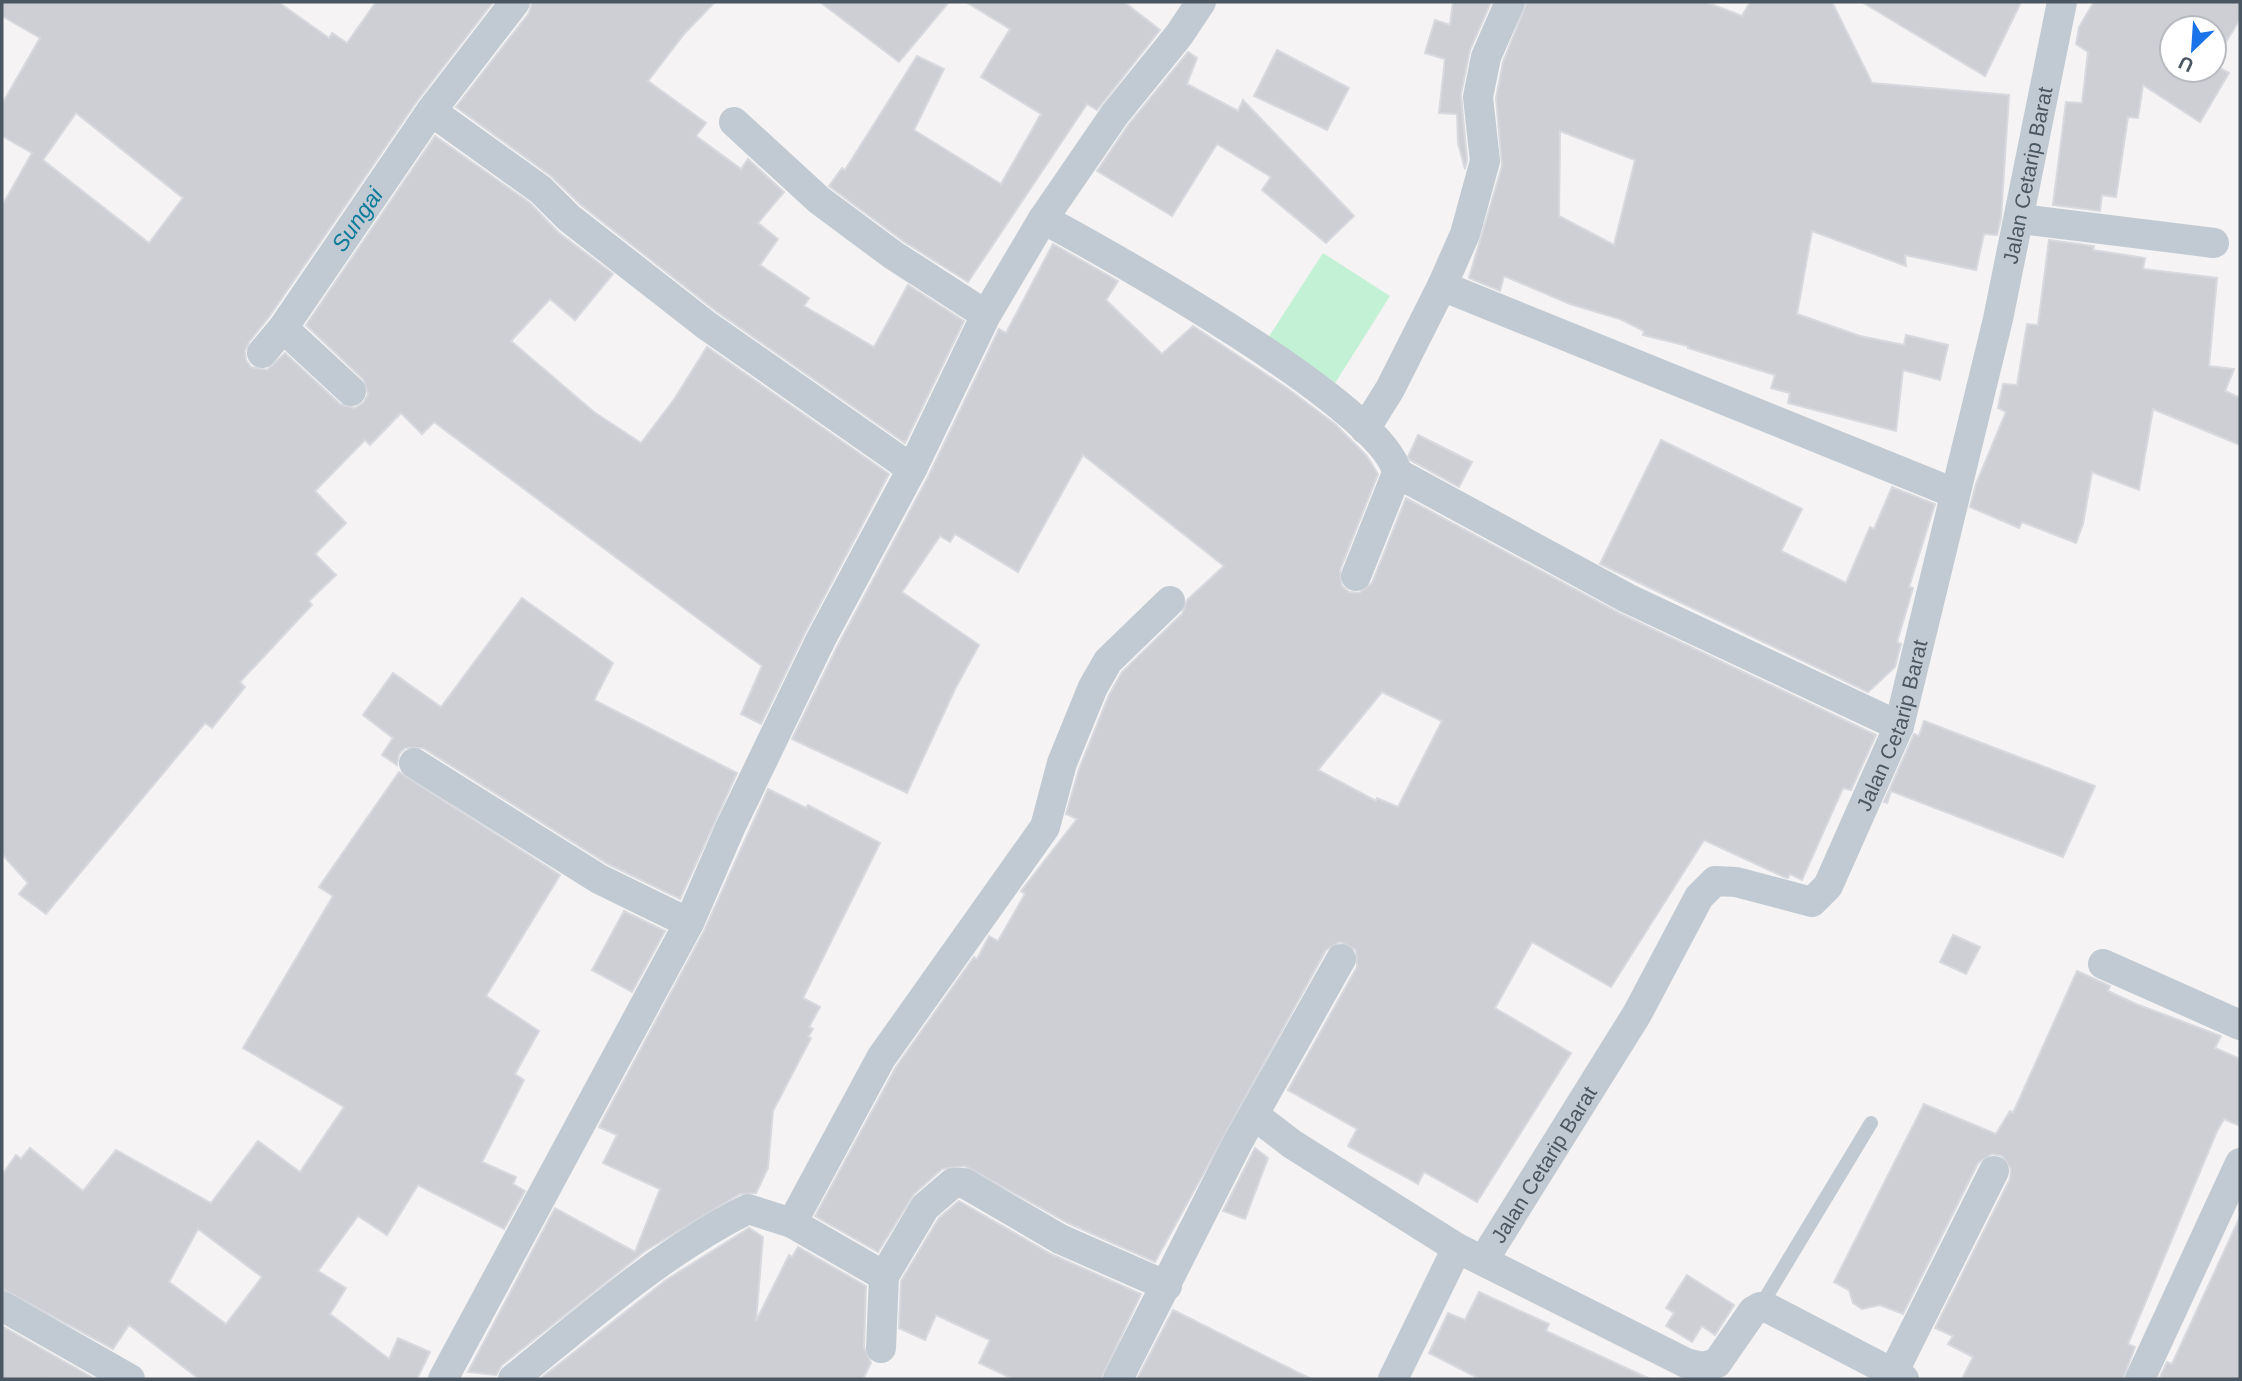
<svg xmlns="http://www.w3.org/2000/svg" width="2242" height="1381" viewBox="0 0 2242 1381" font-family="Helvetica,sans-serif">
<style>
.green{fill:#c3f1d5}
.building{fill:#cdcfd5;stroke:#d7d9de;stroke-width:2;fill-rule:evenodd}
.lines{fill:none;stroke-linecap:round;stroke-linejoin:round}
.service{stroke:#c1cad2;stroke-width:14}
.minor{stroke:#c1cad2;stroke-width:30}
.labels{text-anchor:middle;dominant-baseline:central;stroke-width:5;stroke-linejoin:round;paint-order:stroke}
.street-label{font-size:21px;fill:#4a5661;stroke:#fff}
.water-label{font-size:23px;font-style:italic;fill:#0c7c9b;stroke:#fff}
</style>
<rect width="100%" height="100%" fill="#f5f3f3"/>
<polygon class="green" points="1323,253 1390,296 1332,388 1264,344"/>
<g class="building">
<path d="M2,2H278L329,38L332,33L347,43L376,2H493L417,101L269,317L249,342L245,351L246,360L251,367L267,370L285,353L340,404L355,408L364,402L368,394L363,379L306,325L435,136L530,203L558,232L613,274L575,320L550,299L511,341L594,412L641,443L675,398L707,347L889,474L806,631L761,724L741,714L762,666L434,422L422,434L401,413L370,445L365,440L315,491L346,523L315,554L336,575L309,601L312,605L240,682L245,687L212,728L205,723L46,914L19,894L28,883L2,854V206L32,153L2,136V104L40,38L2,16ZM76,113L183,198L149,243L43,160Z"/>
<polygon points="532,2 715,2 685,33 648,81 706,123 696,136 741,169 748,159 784,192 758,223 778,239 760,265 809,298 804,306 874,347 908,285 964,321 905,443 716,311 581,205 551,176 456,107 529,13"/>
<polygon points="820,2 949,2 899,62"/>
<polygon points="966,2 1124,2 1160,30 1097,110 1087,104 968,282 903,241 829,186 842,168 845,170 917,56 944,69 914,130 1001,184 1041,114 981,77 1010,29"/>
<polygon points="1453,2 1491,2 1470,50 1461,94 1467,160 1465,169 1458,143 1457,114 1439,113 1445,59 1425,53 1435,20 1450,25"/>
<path d="M1527,2H1706L1742,16L1750,2H1832L1872,83L2009,95L2001,218L1997,235L1984,234L1976,270L1905,255L1906,266L1812,231L1797,314L1860,336L1904,345L1906,335L1948,345L1940,380L1903,370L1896,431L1788,403L1790,393L1771,388L1775,375L1688,348V346L1643,335L1644,331L1620,319L1570,304L1504,276L1500,291L1469,278L1502,166L1496,98L1503,62ZM1560,131L1635,160L1614,245L1559,216Z"/>
<polygon points="1862,2 2021,2 1985,76"/>
<polygon points="2094,2 2240,2 2240,19 2214,62 2214,28 2172,28 2172,70 2214,70 2214,65 2229,73 2200,122 2143,85 2138,118 2128,117 2116,197 2102,195 2100,211 2053,205 2066,102 2082,103 2088,52 2076,44 2079,27"/>
<polygon points="1277,50 1349,88 1327,130 1254,96"/>
<polygon points="1188,52 1197,58 1187,84 1238,111 1243,100 1354,216 1326,243 1262,190 1271,177 1217,144 1172,216 1097,171 1129,124"/>
<polygon points="2049,240 2094,246 2093,250 2145,258 2143,269 2217,278 2209,366 2234,369 2225,391 2240,398 2240,445 2153,409 2139,490 2092,472 2083,524 2076,543 2022,522 2019,528 1970,507 1976,484 2006,412 1998,408 2003,384 2017,385 2027,324 2038,325"/>
<path d="M1053,244L1118,281L1106,300L1162,354L1193,326L1287,388L1335,424L1367,456L1378,474L1340,570L1342,586L1349,592L1359,593L1372,583L1406,498L1619,613L1876,735L1851,790L1843,788L1802,880L1790,874L1788,878L1784,877L1704,840L1611,987L1532,942L1495,1008L1571,1053L1477,1202L1424,1172L1418,1184L1348,1146L1357,1129L1288,1090L1357,967L1356,950L1340,942L1326,950L1155,1262L1068,1223L965,1166L942,1169L914,1194L878,1252L815,1216L896,1067L974,957L977,959L989,936L998,941L1025,894L1021,891L1077,819L1066,814L1079,769L1109,695L1122,672L1182,614L1187,600L1224,566L1083,455L1018,572L955,534L950,542L940,536L902,592L979,645L955,689L907,793L792,739L837,647L928,477L999,329L1006,333ZM1382,692L1442,721L1398,807L1377,798L1376,801L1318,770Z"/>
<polygon points="1418,435 1472,462 1459,487 1410,460 1408,457"/>
<polygon points="1661,440 1802,509 1781,551 1846,583 1870,527 1874,529 1892,487 1935,504 1909,587 1913,588 1897,642 1901,644 1895,667 1868,692 1600,564"/>
<polygon points="522,598 613,663 594,700 737,773 680,899 608,864 423,748 405,748 399,754 397,765 382,755 393,738 363,715 393,673 441,707"/>
<polygon points="1924,721 2095,786 2063,857 1891,791 1887,803 1884,802 1914,734 1919,736"/>
<path d="M399,772L560,875L486,996L539,1031L515,1074L524,1080L482,1162L516,1177L513,1184L525,1191L504,1229L418,1185L387,1235L358,1216L318,1271L346,1288L330,1314L389,1359L398,1338L430,1352L417,1379H199L129,1325L113,1349L2,1289V1175L16,1155L21,1159L30,1148L83,1191L116,1150L211,1203L258,1141L300,1172L344,1107L243,1048L333,896L319,887ZM198,1229L262,1277L226,1324L169,1282Z"/>
<polygon points="768,789 806,808 808,805 880,843 803,998 820,1007 809,1027 813,1029 808,1037 811,1038 773,1111 768,1168 756,1193 740,1194 645,1251 502,1365 496,1375 468,1372 555,1208 635,1252 660,1189 603,1163 617,1135 599,1127 704,931"/>
<polygon points="624,911 665,931 632,992 592,970"/>
<polygon points="1953,935 1980,947 1966,974 1940,962"/>
<polygon points="2077,971 2110,986 2108,991 2136,1004 2221,1036 2215,1048 2240,1059 2240,1126 2224,1119 2217,1131 2128,1344 2135,1347 2123,1379 1962,1379 1973,1357 1948,1344 1953,1336 1935,1328 2010,1179 2011,1169 2002,1156 1992,1154 1978,1163 1903,1314 1880,1305 1862,1309 1853,1303 1849,1290 1834,1282 1924,1104 1996,1134 2010,1111 2013,1113"/>
<polygon points="1255,1148 1268,1158 1245,1219 1223,1211"/>
<polygon points="959,1201 1051,1254 1141,1294 1101,1379 1013,1379 979,1363 990,1340 936,1315 925,1340 899,1328 901,1281 939,1218"/>
<polygon points="2240,1217 2240,1379 2159,1379 2167,1362 2172,1364"/>
<polygon points="749,1228 763,1237 756,1321 789,1255 792,1257 798,1247 866,1286 864,1347 871,1363 863,1379 540,1379 666,1280"/>
<polygon points="1687,1275 1734,1305 1715,1335 1702,1326 1692,1342 1666,1326 1674,1313 1666,1308"/>
<polygon points="1479,1292 1549,1324 1546,1331 1650,1379 1480,1379 1429,1353 1448,1313 1465,1320"/>
<polygon points="1173,1310 1311,1379 1137,1379"/>
<polygon points="2,1326 93,1378 2,1379"/>
</g>
<g class="lines">
<polyline class="service" points="1760,1307 1871,1123"/>
<g class="minor">
<polyline points="431,111 541,190 569,218 706,325 912,469"/>
<polyline points="734,122 819,200 893,255 986,315"/>
<path d="M1043,219C1107,253 1386,409 1397,473L1356,576"/>
<polyline points="2020,219 2214,243"/>
<polyline points="1442,286 1954,493"/>
<polyline points="283,328 351,391"/>
<path id="s1" d="M262,353L283,328L431,111L515,2"/>
<polyline points="1365,429 1390,389 1442,286 1465,234 1485,161 1478,97 1486,57 1510,2"/>
<polyline points="1397,473 1627,598 1899,726"/>
<polyline points="414,763 599,879 689,923"/>
<polyline points="2103,964 2240,1025"/>
<polyline points="1254,1115 1292,1144 1457,1248 1686,1363 1703,1367 1717,1363 1753,1311 1760,1307 1770,1309 1904,1379"/>
<polyline points="792,1223 881,1058 1045,827 1062,763 1093,687 1108,661 1170,601"/>
<path id="s2" d="M1483,1261L1637,1014L1699,897L1715,881L1736,882L1812,902L1828,886L1899,726L1998,319L2062,2"/>
<polyline points="2,1306 130,1379"/>
<polyline points="881,1348 884,1276 925,1207 953,1183 964,1183 1060,1239 1167,1286"/>
<polyline points="1893,1373 1994,1171"/>
<polyline points="443,1379 689,923 730,828 821,639 912,469 986,315 1043,219 1115,114 1179,35 1201,2"/>
<path d="M513,1379C587,1319 662,1252 748,1209L792,1223L884,1276"/>
<polyline points="1118,1379 1237,1144 1341,959"/>
<polyline points="1393,1379 1457,1248"/>
<polyline points="2140,1379 2240,1163"/>
</g>
</g>
<g class="labels">
<g class="street-label">
<text stroke="none"><textPath href="#s2" startOffset="1309">Jalan Cetarip Barat</textPath></text>
<text stroke="none"><textPath href="#s2" startOffset="742">Jalan Cetarip Barat</textPath></text>
<text stroke="none"><textPath href="#s2" startOffset="114">Jalan Cetarip Barat</textPath></text>
</g>
<g class="water-label">
<text stroke="none"><textPath href="#s1" startOffset="164">Sungai</textPath></text>
</g>
</g>
<rect width="2242" height="1381" fill="none" stroke="#4a5661" stroke-width="7"/>
<g transform="translate(2193 49) rotate(205)"><circle r="33" fill="#ffffff" stroke="#b7bbc0" stroke-width="2"/>
<path d="M0-5L12 26L0 18L-12 26Z" fill="#1a73e8"/>
<text y="-10" font-size="19" font-weight="bold" text-anchor="middle" fill="#4a5661">U</text>
</g>
</svg>
